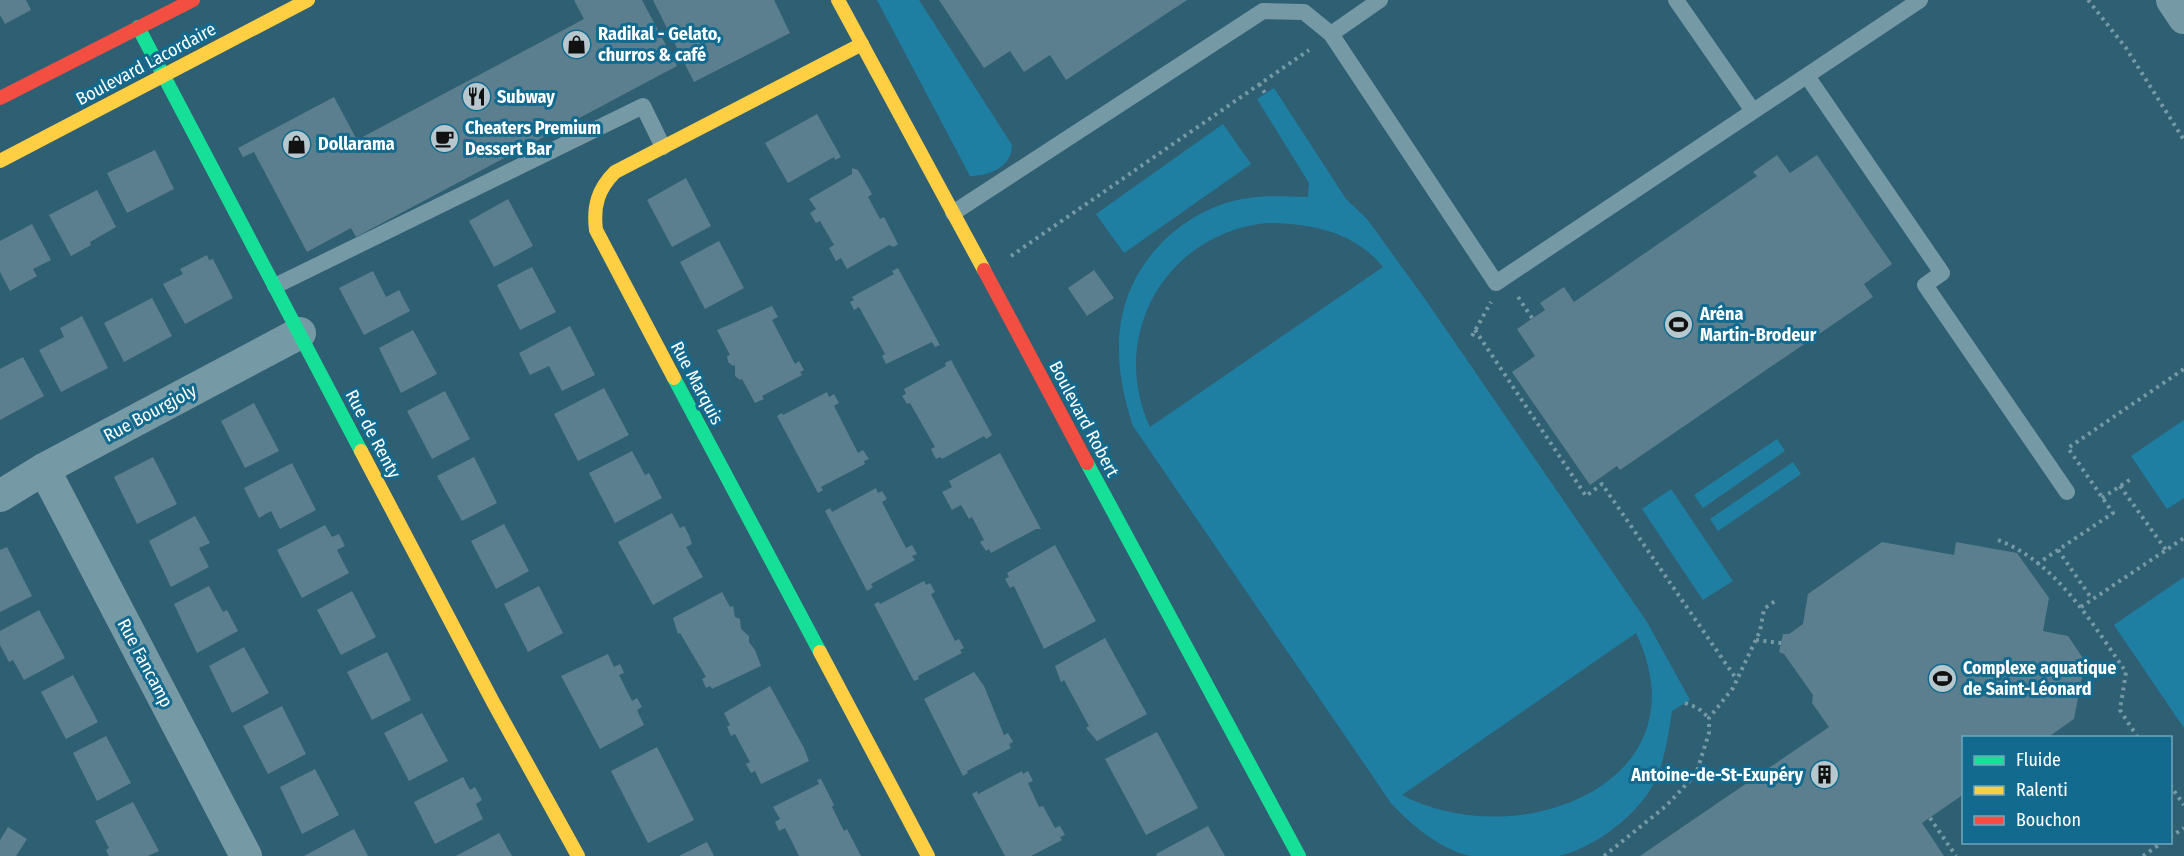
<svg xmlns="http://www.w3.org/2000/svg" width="2184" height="856" viewBox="0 0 2184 856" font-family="'Fira Sans Condensed',sans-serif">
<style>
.green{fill:#1f7fa3;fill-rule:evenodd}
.building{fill:#5b7f8e}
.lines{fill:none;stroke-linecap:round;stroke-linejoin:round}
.path{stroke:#7699a6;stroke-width:4;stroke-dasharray:3 4.5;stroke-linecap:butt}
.lane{stroke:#7699a6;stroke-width:16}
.street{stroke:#7699a6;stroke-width:32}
.fast{stroke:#16e098;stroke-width:14}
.slow{stroke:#ffcf43;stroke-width:14}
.jam{stroke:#f24e42;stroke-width:14}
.labels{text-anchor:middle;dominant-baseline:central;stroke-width:6;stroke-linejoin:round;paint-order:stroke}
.poi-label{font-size:18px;font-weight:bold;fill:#fff;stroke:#126b8f;text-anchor:start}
.street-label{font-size:18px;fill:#fff;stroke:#126b8f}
</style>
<rect width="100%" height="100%" fill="#2f5f72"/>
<g class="green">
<path d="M877,0H919L1012,145C1012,167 989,176 970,176Z"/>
<path d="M1274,88L1346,199L1367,219L1425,299L1647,622L1690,700L1672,711C1668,736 1665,761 1654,783C1637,816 1595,847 1559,856C1533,856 1497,856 1471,856C1441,850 1411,825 1391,803L1133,426C1109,354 1112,287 1171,234C1192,216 1221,201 1249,198C1268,195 1288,197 1308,197L1309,183L1257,99ZM1266,223C1309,223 1354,231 1383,267L1150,427C1108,336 1165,234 1266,223ZM1636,633C1708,783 1518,856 1402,795Z"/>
<polygon points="1223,124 1251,164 1124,253 1096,214"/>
<polygon points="2184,420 2184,498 2167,509 2131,456"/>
<polygon points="1777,439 1785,451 1703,508 1694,495"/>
<polygon points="1793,462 1801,474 1718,531 1710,519"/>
<polygon points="1671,489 1733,581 1703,600 1642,509"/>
<polygon points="2184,577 2184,728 2114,625"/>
</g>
<g class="building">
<polygon points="0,0 26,0 31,10 5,24 0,15"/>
<polygon points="574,0 642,0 677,66 356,237 351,228 307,252 254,152 243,157 238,148 334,97 357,140 584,19"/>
<polygon points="653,0 774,0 790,33 694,82"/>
<polygon points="939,0 1187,0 1066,80 1050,55 1024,72 1010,51 984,68"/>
<polygon points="817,114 841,157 835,160 834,157 788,183 765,143"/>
<polygon points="155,150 174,189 127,213 107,173"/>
<polygon points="1777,155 1790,173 1817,155 1892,264 1864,284 1873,297 1620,470 1617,466 1590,485 1512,372 1535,356 1517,329 1545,310 1540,303 1564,287 1574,302 1757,176 1753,172"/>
<polygon points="852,168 858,170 872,194 868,197 880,219 884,217 898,244 894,247 889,245 847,269 841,258 836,261 829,248 834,245 820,221 816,223 810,213 816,209 809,199 852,174"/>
<polygon points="686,178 711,226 672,247 647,200"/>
<polygon points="97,190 116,227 90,242 91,245 71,256 49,215"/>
<polygon points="508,199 533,246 494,267 469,221"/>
<polygon points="32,224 51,260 33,269 37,276 10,291 0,272 0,241"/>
<polygon points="719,241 744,288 705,309 680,262"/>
<polygon points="207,255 209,260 213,259 233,298 185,324 163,284 183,274 180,269"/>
<polygon points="532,267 556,312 520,330 497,285"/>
<polygon points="898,268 940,345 935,347 932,342 886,364 882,356 885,354 859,307 854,310 850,302 854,300 852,297 894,274 892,271"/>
<polygon points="1094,270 1114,298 1087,316 1068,288"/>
<polygon points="373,271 386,297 399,290 410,311 364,335 339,288"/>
<polygon points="152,298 172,336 124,362 104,323"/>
<polygon points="772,306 778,317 772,320 795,364 799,361 804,370 800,372 802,375 762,396 764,399 755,403 742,379 740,380 735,376 735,365 733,366 728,362 727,356 730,355 717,330"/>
<polygon points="82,316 108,368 61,392 39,350 64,337 60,328"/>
<polygon points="570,326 595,375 562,391 549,366 530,375 519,353"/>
<polygon points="413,330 437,374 401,393 379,348"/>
<polygon points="23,357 44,396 0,420 0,369"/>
<polygon points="951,360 992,435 986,439 984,436 942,459 940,457 936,459 931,449 935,447 910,403 907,404 902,396 906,394 904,389 946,366 945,363"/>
<polygon points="604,388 629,435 578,461 554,414"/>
<polygon points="445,391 470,439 432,459 407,411"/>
<polygon points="827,392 829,397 834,394 839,403 834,406 858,453 863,450 869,459 864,461 865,464 821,487 823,490 818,493 777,416 782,413 783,415"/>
<polygon points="254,403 279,451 245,468 221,421"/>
<polygon points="632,451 645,475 649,473 662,498 615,523 589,473"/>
<polygon points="1000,453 1041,529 1036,529 991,553 989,549 986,551 980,542 984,540 972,517 969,519 961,505 952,510 942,492 952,487 949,481"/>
<polygon points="153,457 177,504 137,524 114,477"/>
<polygon points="474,457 497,503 462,521 437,476"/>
<polygon points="292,463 316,510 280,529 271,511 259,518 244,488"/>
<polygon points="876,488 878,493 882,491 887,499 882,502 906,548 912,545 917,554 912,556 915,560 871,584 873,587 867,591 825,511 830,508 832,512"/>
<polygon points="672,513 680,528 684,526 689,535 692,544 686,547 703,577 653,605 618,542"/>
<polygon points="195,516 210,543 199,548 209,567 171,587 149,541"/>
<polygon points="504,524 529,571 496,589 471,541"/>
<polygon points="325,525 332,537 339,534 345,546 337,550 349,573 302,598 277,550"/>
<polygon points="1882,542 1954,555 1956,542 2017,553 2049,598 2043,631 2068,636 2085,661 2074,719 2047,738 1964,738 1964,794 1922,823 1944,856 1640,856 1829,727 1812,703 1813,695 1784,654 1779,652 1783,634 1789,634 1803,624 1808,594"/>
<polygon points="1055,545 1096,621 1044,649 1014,586 1010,588 1005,579 1009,577 1007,573"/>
<polygon points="7,547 32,596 0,612 0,550"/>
<polygon points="924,581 926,585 930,583 935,592 931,594 955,641 959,639 964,648 960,650 962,653 918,676 919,679 914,681 874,604 879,602 880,604"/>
<polygon points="209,586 223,612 227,610 238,631 197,653 174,604"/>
<polygon points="539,586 563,633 528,652 504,604"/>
<polygon points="352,591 376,637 341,655 317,610"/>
<polygon points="722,592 730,607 733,606 735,617 740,619 741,629 749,636 749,642 755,650 761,666 712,689 710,686 706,688 702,679 706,677 680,633 678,634 673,618"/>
<polygon points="39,610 65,658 24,680 13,660 9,662 0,645 0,631"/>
<polygon points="1105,638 1147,714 1097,741 1086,728 1089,726 1064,680 1061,682 1055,666"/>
<polygon points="244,647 269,693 232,713 209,666"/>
<polygon points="387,652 411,700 372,720 347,672"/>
<polygon points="608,654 614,667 620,664 624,673 619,675 632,701 637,698 642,707 637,710 644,725 600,749 561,676"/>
<polygon points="974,672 984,686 1004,735 1008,733 1013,742 1009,744 1011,748 967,771 968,773 963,776 924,699"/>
<polygon points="73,675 98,722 66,739 41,692"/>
<polygon points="770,686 804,748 809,761 761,784 755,771 751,773 746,764 750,762 735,734 731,736 727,727 730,725 724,713"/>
<polygon points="282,706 306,754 268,774 243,726"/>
<polygon points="422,713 448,761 409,781 384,733"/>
<polygon points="1157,732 1198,808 1146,835 1105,759"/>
<polygon points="106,736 131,783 97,801 73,753"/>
<polygon points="657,747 694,820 648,843 611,771"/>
<polygon points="315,769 339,815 302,834 280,787"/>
<polygon points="1022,771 1023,774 1028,771 1033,781 1028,783 1039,807 1043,806 1055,828 1060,826 1065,835 1060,837 1062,840 1031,856 1005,856 972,794 977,791 978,794"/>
<polygon points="463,777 470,790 475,787 482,800 476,804 483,819 435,844 414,802"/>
<polygon points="821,779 834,805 832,807 844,831 847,829 861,856 799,856 785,828 779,831 775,822 780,819 773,807 819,784 817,780"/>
<polygon points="133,802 159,851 148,856 109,856 106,850 109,848 95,821"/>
<polygon points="1208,826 1225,856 1157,856 1156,854"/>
<polygon points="8,827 27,839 16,856 0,856 0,840"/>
<polygon points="354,829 368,856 304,856"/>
<polygon points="499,833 512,856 456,856"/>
<polygon points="707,842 714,856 679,856"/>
</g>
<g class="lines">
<g class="path">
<polyline points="2088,0 2126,48 2184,140"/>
<polyline points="1259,84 1265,93"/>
<polyline points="1011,256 1309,50"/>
<polyline points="1518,297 1532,318"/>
<polyline points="1475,330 1586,496 1602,484 1737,680"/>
<polyline points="1472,336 1491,302"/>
<polyline points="2120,486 2166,550"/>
<polyline points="2102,498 2131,479"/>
<path d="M1998,540C2056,562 2092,623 2126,672L2120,710L2138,738"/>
<polyline points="2058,550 2092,599"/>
<polyline points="2037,564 2113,513 2068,448 2184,369"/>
<polyline points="2081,607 2184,538"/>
<polyline points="1756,640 1781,643"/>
<polyline points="1685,703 1698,708 1709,718"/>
<polyline points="2170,785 2184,805"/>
<polyline points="1930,818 1956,856"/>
<polyline points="2170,837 2184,828"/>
<polyline points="1604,856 1666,806 1696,774 1709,733 1709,718 1733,688 1760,631 1764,609 1775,601"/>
<polyline points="2143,856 2163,842"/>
</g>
<g class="lane">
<polyline points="1676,0 1753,111"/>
<polyline points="1331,34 1380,0"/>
<polyline points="1807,76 1942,273 1925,285 2067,492"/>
<polyline points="953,213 1263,11 1304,12 1331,34 1496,283 1920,0"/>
<polyline points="275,286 643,106 663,147"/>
</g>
<g class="street">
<polyline points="2172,0 2184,18"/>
<polyline points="44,469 246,856"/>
<polyline points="0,496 44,469 300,333"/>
</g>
<g class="fast">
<polyline points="138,27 361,451"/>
<polyline points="674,378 820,652"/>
<polyline points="1087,463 1299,856"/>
</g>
<g class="slow">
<polyline points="838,0 984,270"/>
<polyline points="0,161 308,0"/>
<path d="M674,378L596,230C593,206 598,189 615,172L862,44"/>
<polyline points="361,451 493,702 578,856"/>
<polyline points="820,652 928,856"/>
</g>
<g class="jam">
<polyline points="0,98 193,0"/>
<polyline points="984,270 1087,463"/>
</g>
</g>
<defs>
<symbol id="shop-disc" viewBox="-11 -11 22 22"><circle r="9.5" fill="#b6c7ce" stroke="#126b8f"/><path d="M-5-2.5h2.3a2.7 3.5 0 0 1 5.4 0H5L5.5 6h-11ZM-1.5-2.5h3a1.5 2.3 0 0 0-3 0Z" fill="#111"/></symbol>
<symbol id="restaurant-disc" viewBox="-11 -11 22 22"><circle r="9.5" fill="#b6c7ce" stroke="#126b8f"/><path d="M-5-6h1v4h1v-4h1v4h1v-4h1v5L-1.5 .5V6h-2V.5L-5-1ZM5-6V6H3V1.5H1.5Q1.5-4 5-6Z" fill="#111"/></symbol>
<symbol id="cafe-disc" viewBox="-11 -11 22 22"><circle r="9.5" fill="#b6c7ce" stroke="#126b8f"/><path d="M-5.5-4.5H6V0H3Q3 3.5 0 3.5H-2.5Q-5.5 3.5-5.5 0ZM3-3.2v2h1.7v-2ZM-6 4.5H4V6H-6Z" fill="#111"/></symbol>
<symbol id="stadium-disc" viewBox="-11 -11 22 22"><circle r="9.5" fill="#b6c7ce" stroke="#126b8f"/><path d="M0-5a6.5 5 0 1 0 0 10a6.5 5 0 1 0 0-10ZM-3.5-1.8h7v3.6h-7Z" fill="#111"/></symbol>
<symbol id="building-disc" viewBox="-11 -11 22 22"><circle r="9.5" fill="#b6c7ce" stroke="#126b8f"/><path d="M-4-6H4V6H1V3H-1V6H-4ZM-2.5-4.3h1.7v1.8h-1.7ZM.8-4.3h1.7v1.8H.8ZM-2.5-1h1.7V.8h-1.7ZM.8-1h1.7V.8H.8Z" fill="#111"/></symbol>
</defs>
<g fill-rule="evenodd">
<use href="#shop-disc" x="560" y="28" width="33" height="33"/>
<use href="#restaurant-disc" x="460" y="80" width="33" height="33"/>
<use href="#cafe-disc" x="428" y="122" width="33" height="33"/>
<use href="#shop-disc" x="280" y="128" width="33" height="33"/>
<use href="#stadium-disc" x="1662" y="308" width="33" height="33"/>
<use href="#stadium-disc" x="1926" y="662" width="33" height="33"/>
<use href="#building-disc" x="1808" y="758" width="33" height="33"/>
</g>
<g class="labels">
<g class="poi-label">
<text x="598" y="34">Radikal - Gelato,<tspan x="598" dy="21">churros &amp; café</tspan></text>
<text x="497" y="97">Subway</text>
<text x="465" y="128">Cheaters Premium<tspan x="465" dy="21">Dessert Bar</tspan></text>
<text x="318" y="144">Dollarama</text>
<text x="1700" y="314">Aréna<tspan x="1700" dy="21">Martin-Brodeur</tspan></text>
<text x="1963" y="668">Complexe aquatique<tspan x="1963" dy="21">de Saint-Léonard</tspan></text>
<text x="1803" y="775" text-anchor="end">Antoine-de-St-Exupéry</text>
</g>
<g class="street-label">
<text transform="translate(146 64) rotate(-28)">Boulevard Lacordaire</text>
<text transform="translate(697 383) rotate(62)">Rue Marquis</text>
<text transform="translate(150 413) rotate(-28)">Rue Bourgjoly</text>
<text transform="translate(1084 419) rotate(62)">Boulevard Robert</text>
<text transform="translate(373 434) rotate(62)">Rue de Renty</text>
<text transform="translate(145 663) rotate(62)">Rue Fancamp</text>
</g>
</g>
<rect x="1962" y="736" width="210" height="108" fill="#126b8f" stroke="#71a6bc" stroke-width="1.5"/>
<rect x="1974" y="756" width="30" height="9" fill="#16e098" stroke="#71a6bc" stroke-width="1.5"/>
<text x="2016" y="766" font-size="18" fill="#ffffff">Fluide</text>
<rect x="1974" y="786" width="30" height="9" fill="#ffcf43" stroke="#71a6bc" stroke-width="1.5"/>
<text x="2016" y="796" font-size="18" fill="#ffffff">Ralenti</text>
<rect x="1974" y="816" width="30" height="9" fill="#f24e42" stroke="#71a6bc" stroke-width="1.5"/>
<text x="2016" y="826" font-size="18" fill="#ffffff">Bouchon</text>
</svg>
